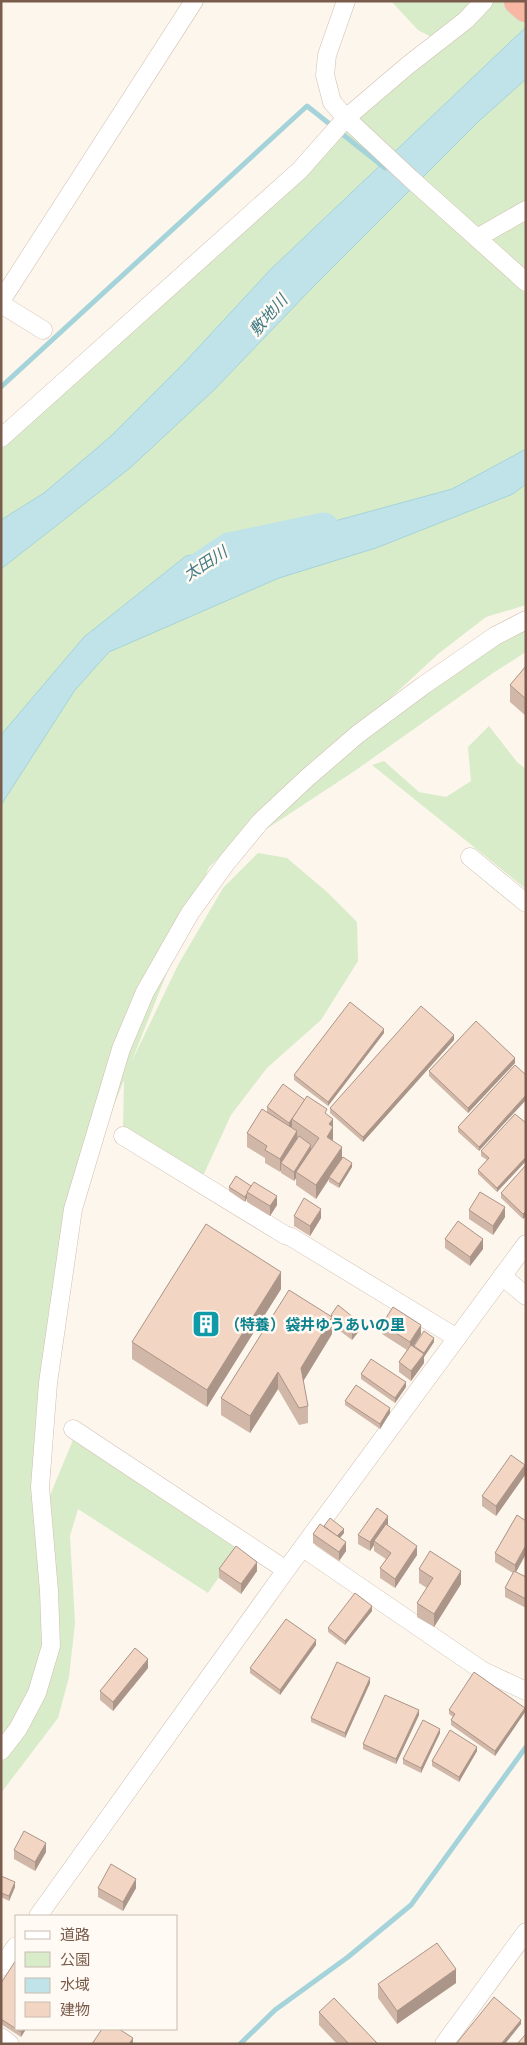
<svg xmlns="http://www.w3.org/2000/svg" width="527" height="2045" viewBox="0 0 527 2045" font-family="'PT Sans','Noto Sans JP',sans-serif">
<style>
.green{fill:#d8ecc9}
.water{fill:#bfe3e8;stroke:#a5d3da}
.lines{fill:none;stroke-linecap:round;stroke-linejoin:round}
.stream{stroke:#a5d3da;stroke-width:5}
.river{stroke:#bfe3e8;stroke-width:29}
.minor-casing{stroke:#d1beb0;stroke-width:19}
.motorway-casing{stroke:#dad1cd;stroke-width:29}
.minor{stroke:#fff;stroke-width:18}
.motorway{stroke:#f7b7a3;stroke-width:28}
.wall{fill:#d1b7a8}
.shaded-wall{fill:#aa9588}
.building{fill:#f3d5c3;stroke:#aa9588}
.labels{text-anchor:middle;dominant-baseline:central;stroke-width:5;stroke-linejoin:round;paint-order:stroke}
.culture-label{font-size:15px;font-weight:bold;fill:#0d838f;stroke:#fffaf3;text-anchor:start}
.water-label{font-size:16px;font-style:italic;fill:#437c86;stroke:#fffaf3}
</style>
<rect width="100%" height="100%" fill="#fdf6ec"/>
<g class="green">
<polygon points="391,1 526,1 526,605 486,617 438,654 209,867 131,1063 178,965 223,888 258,853 287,858 327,892 357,922 358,961 321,1020 267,1068 231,1115 203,1176 123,1129 124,1080 73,1209 43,1451 46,1505 75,1435 241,1545 208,1593 78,1509 70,1536 75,1623 69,1677 58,1718 1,1793 1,439 437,40 418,30"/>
<polygon points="526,621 526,652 493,673 356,770 268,828 342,748"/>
<polygon points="489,726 517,762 526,769 526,889 372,765 384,761 419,792 446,797 471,781 468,747"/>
</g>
<g class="water">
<polygon points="526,27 526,79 479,121 312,288 214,390 130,468 1,569 1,520 44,493 110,437 183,364 271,269"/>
<polygon points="526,449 526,484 513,494 376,548 279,578 109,652 75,690 1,805 1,735 84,637 186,556 287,534 452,489"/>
</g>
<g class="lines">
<g class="stream">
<polyline points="1,387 307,106 385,168"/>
<polyline points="240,2044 275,2010 348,1957 411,1905 526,1747"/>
</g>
<polyline class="river" points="197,568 229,547 324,527"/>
<defs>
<g id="minor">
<polyline points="346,1 327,55 325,75 332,102 346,118 410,178 526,282"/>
<polyline points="477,238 526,210"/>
<polyline points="1,301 194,1"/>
<polyline points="1,304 43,330"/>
<polyline points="1,438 300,170 346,118 407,66 466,20 484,1"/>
<polyline points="470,857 526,903"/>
<polyline points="123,1136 285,1235 291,1237 457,1338"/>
<polyline points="502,1276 526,1296"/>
<polyline points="73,1429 286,1570"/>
<polyline points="303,1548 483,1671 526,1691"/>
<polyline points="1,1751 18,1729 37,1693 51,1646 49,1591 40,1487 48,1383 73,1209 121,1049 145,992 190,913 227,862 260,822 307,778 358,734 424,685 495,636 526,620"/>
<polyline points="38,1916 286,1570 526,1244"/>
<polyline points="1,1967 16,1946"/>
<polyline points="1,2037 10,2044"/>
<polyline points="444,2044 526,1932"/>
</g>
<polyline id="motorway" points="518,1 526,8"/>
</defs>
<use href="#minor" class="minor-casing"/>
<use href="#motorway" class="motorway-casing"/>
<use href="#minor" class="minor"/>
<use href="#motorway" class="motorway"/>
</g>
<g class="wall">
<polygon points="526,666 526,716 510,702 510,685"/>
<polygon points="384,1033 328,1106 294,1080 294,1075"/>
<polygon points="454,1040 363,1142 330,1113 330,1108"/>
<polygon points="515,1063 468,1113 429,1076 429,1071"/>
<polygon points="515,1065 479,1151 458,1132 458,1127"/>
<polygon points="267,1107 327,1115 333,1127 333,1141 342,1158 352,1167 339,1188 329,1182 329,1179 316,1199 296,1185 296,1178 294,1181 281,1173 281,1170 280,1172 265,1163 265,1158 247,1147 247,1133 267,1112"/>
<polygon points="526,1123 526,1161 497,1192 478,1174 478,1170 487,1160 481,1156 481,1151"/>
<polygon points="526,1165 526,1216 523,1219 501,1198 501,1193"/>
<polygon points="236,1176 277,1205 270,1216 247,1202 247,1198 245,1202 229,1191 229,1187"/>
<polygon points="469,1210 505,1217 493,1235 469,1219"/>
<polygon points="294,1216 321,1218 310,1236 294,1226"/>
<polygon points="445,1239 483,1249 470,1266 445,1248"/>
<polygon points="281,1289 207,1407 132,1359 132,1342"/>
<polygon points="331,1315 359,1331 352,1340 332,1325 332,1334 303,1381 308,1406 308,1423 299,1425 278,1389 250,1433 221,1415 221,1398 331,1316"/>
<polygon points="382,1324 421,1334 413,1346 414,1347 414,1346 434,1342 424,1357 424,1363 411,1381 399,1372 399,1362 407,1350 382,1334"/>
<polygon points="361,1374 406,1387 395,1403 361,1379"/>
<polygon points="345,1401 390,1413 380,1429 345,1405"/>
<polygon points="525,1475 496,1516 482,1506 482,1496"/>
<polygon points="517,1515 516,1572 526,1577 526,1608 505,1597 505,1588 513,1573 495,1562 495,1553"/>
<polygon points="388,1525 417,1555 395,1588 380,1578 380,1568 386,1559 374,1551 374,1545 370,1551 358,1544 358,1535"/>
<polygon points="324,1526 344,1533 340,1538 346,1551 339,1561 313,1543 313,1534 324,1527"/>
<polygon points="219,1569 257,1571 241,1594 219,1578"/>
<polygon points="419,1569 461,1584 434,1627 417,1617 417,1603 427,1588 419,1583"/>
<polygon points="372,1611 345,1645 328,1632 328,1628"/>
<polygon points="316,1645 280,1695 250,1673 250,1668"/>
<polygon points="148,1668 113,1711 100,1700 100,1691"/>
<polygon points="370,1683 345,1738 311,1722 311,1718"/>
<polygon points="449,1710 525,1712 495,1756 451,1725 451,1720 453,1717 449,1714"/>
<polygon points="419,1715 396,1764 363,1749 363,1744"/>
<polygon points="440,1733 421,1773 403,1764 403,1759"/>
<polygon points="477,1751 459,1782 432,1766 432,1761"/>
<polygon points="14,1850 46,1852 35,1871 14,1859"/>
<polygon points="1,1876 15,1887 9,1901 1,1897"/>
<polygon points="98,1888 136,1888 123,1911 98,1897"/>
<polygon points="1,1983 26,2029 21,2037 1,2024"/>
<polygon points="456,1983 397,2024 378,1998 378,1984"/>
<polygon points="319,2012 377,2044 337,2044 319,2025"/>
</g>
<g class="shaded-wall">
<polygon points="384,1029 384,1033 328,1106 328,1102"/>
<polygon points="454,1035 454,1040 363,1142 363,1137"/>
<polygon points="515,1058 515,1063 468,1113 468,1108"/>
<polygon points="526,1095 526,1100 479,1151 479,1147"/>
<polygon points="305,1100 292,1119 292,1128 289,1132 289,1123"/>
<polygon points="333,1119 333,1141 327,1151 327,1137 329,1124"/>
<polygon points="297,1131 297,1145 281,1163 281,1170 280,1172 280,1159"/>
<polygon points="311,1145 311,1154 296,1172 296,1178 294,1181 294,1172"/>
<polygon points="342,1147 342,1161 329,1177 329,1179 316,1199 316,1185"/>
<polygon points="526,1157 526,1161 497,1192 497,1188"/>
<polygon points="352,1163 352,1167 339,1188 339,1184"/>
<polygon points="247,1193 247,1198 245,1202 245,1197"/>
<polygon points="277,1196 277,1205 270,1216 270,1206"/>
<polygon points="505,1207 505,1217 493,1235 493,1226"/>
<polygon points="321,1209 321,1218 310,1236 310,1226"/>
<polygon points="526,1211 526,1216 523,1219 523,1214"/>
<polygon points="483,1239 483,1249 470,1266 470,1257"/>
<polygon points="281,1272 281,1289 207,1407 207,1390"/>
<polygon points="332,1317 332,1334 301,1385 301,1368"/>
<polygon points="359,1322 359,1331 352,1340 352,1331"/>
<polygon points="421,1325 421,1334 410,1352 410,1342"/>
<polygon points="434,1338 434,1342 424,1357 424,1363 411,1381 411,1371"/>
<polygon points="278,1372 278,1389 250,1433 250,1416"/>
<polygon points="406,1382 406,1387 395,1403 395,1398"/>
<polygon points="390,1408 390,1413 380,1429 380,1424"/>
<polygon points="525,1465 525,1475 496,1516 496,1506"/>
<polygon points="388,1516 388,1526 374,1541 374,1545 370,1551 370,1542"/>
<polygon points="344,1529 344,1533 337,1541 337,1536"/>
<polygon points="346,1542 346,1551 339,1561 339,1552"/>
<polygon points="526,1545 526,1554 515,1574 515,1565"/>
<polygon points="417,1546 417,1555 395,1588 395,1579"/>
<polygon points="257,1562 257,1571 241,1594 241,1584"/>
<polygon points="461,1571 461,1584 434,1627 434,1614"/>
<polygon points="372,1606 372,1611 345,1645 345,1641"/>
<polygon points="316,1640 316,1645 280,1695 280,1690"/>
<polygon points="148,1659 148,1668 113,1711 113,1702"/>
<polygon points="370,1678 370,1683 345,1738 345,1733"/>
<polygon points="525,1708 525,1712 495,1756 495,1751"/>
<polygon points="419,1710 419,1715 396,1764 396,1759"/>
<polygon points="440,1729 440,1733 421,1773 421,1768"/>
<polygon points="477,1747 477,1751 459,1782 459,1777"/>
<polygon points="46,1843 46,1852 35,1871 35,1862"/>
<polygon points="136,1879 136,1888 123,1911 123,1902"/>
<polygon points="15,1882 15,1887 9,1901 9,1896"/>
<polygon points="456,1969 456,1983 397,2024 397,2011"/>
<polygon points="521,2020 521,2024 505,2044 501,2044"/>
<polygon points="23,2029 26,2029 21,2037 21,2032"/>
<polygon points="133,2038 133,2044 129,2044"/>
</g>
<g class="building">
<polygon points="526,666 526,699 510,685"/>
<polygon points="350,1002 384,1029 328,1102 294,1075"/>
<polygon points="421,1006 454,1035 363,1137 330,1108"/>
<polygon points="476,1021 515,1058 468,1108 429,1071"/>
<polygon points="515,1065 526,1075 526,1095 479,1147 458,1127"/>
<polygon points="283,1084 305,1100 289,1123 267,1107"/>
<polygon points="307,1096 327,1109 325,1113 333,1119 329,1124 333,1127 327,1137 342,1147 316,1185 296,1172 319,1138 292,1119"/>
<polygon points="262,1109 297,1131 280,1159 265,1150 267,1146 247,1133"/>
<polygon points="515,1114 526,1123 526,1157 497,1188 478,1170 489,1158 481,1151"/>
<polygon points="299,1136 311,1145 294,1172 281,1163"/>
<polygon points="343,1157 352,1163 339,1184 329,1177"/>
<polygon points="526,1165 526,1211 523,1214 501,1193"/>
<polygon points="236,1176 251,1186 245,1197 229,1187"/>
<polygon points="254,1182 277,1196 270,1206 247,1192"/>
<polygon points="480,1192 505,1207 493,1226 469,1210"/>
<polygon points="304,1198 321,1209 310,1226 294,1216"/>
<polygon points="458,1221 483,1239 470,1257 445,1239"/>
<polygon points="206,1224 281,1272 207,1390 132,1342"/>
<polygon points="289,1290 332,1317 301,1368 308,1406 299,1408 278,1372 250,1416 221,1398"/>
<polygon points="338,1305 359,1322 352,1331 331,1315"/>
<polygon points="393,1307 421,1325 410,1342 382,1324"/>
<polygon points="424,1331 434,1338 424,1353 414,1346"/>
<polygon points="411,1345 424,1354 411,1371 399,1362"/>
<polygon points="371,1359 406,1382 395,1398 361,1374"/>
<polygon points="356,1385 390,1408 380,1424 345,1401"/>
<polygon points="511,1455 525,1465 496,1506 482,1496"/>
<polygon points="377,1508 388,1516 370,1542 358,1535"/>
<polygon points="517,1515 526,1521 526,1545 515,1565 495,1553"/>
<polygon points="330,1518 344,1529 337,1536 324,1526"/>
<polygon points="320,1524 346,1542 339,1552 313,1534"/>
<polygon points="386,1524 417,1546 395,1579 380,1568 391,1553 374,1541"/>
<polygon points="236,1546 257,1562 241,1584 219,1569"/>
<polygon points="430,1551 461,1571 434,1614 417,1603 433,1578 419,1569"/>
<polygon points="514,1571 526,1577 526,1599 505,1588"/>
<polygon points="355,1593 372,1606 345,1641 328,1628"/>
<polygon points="286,1619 316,1640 280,1690 250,1668"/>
<polygon points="135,1648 148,1659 113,1702 100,1691"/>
<polygon points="337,1662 370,1678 345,1733 311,1718"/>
<polygon points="474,1672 525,1708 495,1751 451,1720 455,1714 449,1710"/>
<polygon points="385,1695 419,1710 396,1759 363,1744"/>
<polygon points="423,1720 440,1729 421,1768 403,1759"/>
<polygon points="450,1730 477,1747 459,1777 432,1761"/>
<polygon points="24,1831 46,1843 35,1862 14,1850"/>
<polygon points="111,1864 136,1879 123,1902 98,1888"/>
<polygon points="1,1876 15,1882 9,1896 1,1893"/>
<polygon points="437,1943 456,1969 397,2011 378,1984"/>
<polygon points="16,1960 16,2029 23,2029 21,2032 1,2019 1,1983"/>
<polygon points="494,1997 521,2020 501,2044 456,2044"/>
<polygon points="334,1998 377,2043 376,2044 349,2044 319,2012"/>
<polygon points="102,2029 119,2029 133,2038 129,2044 92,2044"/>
<polygon points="526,2034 526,2044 517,2044"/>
</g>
<defs>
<symbol id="building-square" viewBox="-11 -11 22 22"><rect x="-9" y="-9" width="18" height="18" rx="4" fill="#0f9aa8" stroke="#fffaf3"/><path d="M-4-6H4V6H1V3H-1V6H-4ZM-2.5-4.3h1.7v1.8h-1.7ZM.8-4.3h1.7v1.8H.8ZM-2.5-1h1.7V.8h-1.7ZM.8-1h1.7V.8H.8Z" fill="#fff"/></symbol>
</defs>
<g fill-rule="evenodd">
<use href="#building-square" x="190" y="1308" width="32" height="32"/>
</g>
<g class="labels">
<g class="culture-label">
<text x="225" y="1324">（特養）袋井ゆうあいの里</text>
</g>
<g class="water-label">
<text transform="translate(268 315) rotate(-49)">敷地川</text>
<text transform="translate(205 563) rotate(-33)">太田川</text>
</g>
</g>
<rect width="527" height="2045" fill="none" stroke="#7a5c4d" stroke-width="5"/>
<rect x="15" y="1915" width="162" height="115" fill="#fffaf3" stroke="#cabbb1"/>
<rect x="25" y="1931" width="25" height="8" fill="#ffffff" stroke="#cabbb1"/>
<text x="60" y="1940" font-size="15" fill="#7a5c4d">道路</text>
<rect x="25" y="1952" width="25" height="15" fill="#d8ecc9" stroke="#cabbb1"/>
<text x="60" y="1965" font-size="15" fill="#7a5c4d">公園</text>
<rect x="25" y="1978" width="25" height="15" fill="#bfe3e8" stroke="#cabbb1"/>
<text x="60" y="1990" font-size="15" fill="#7a5c4d">水域</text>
<rect x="25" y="2002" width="25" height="15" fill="#f3d5c3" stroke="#cabbb1"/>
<text x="60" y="2015" font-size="15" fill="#7a5c4d">建物</text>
</svg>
